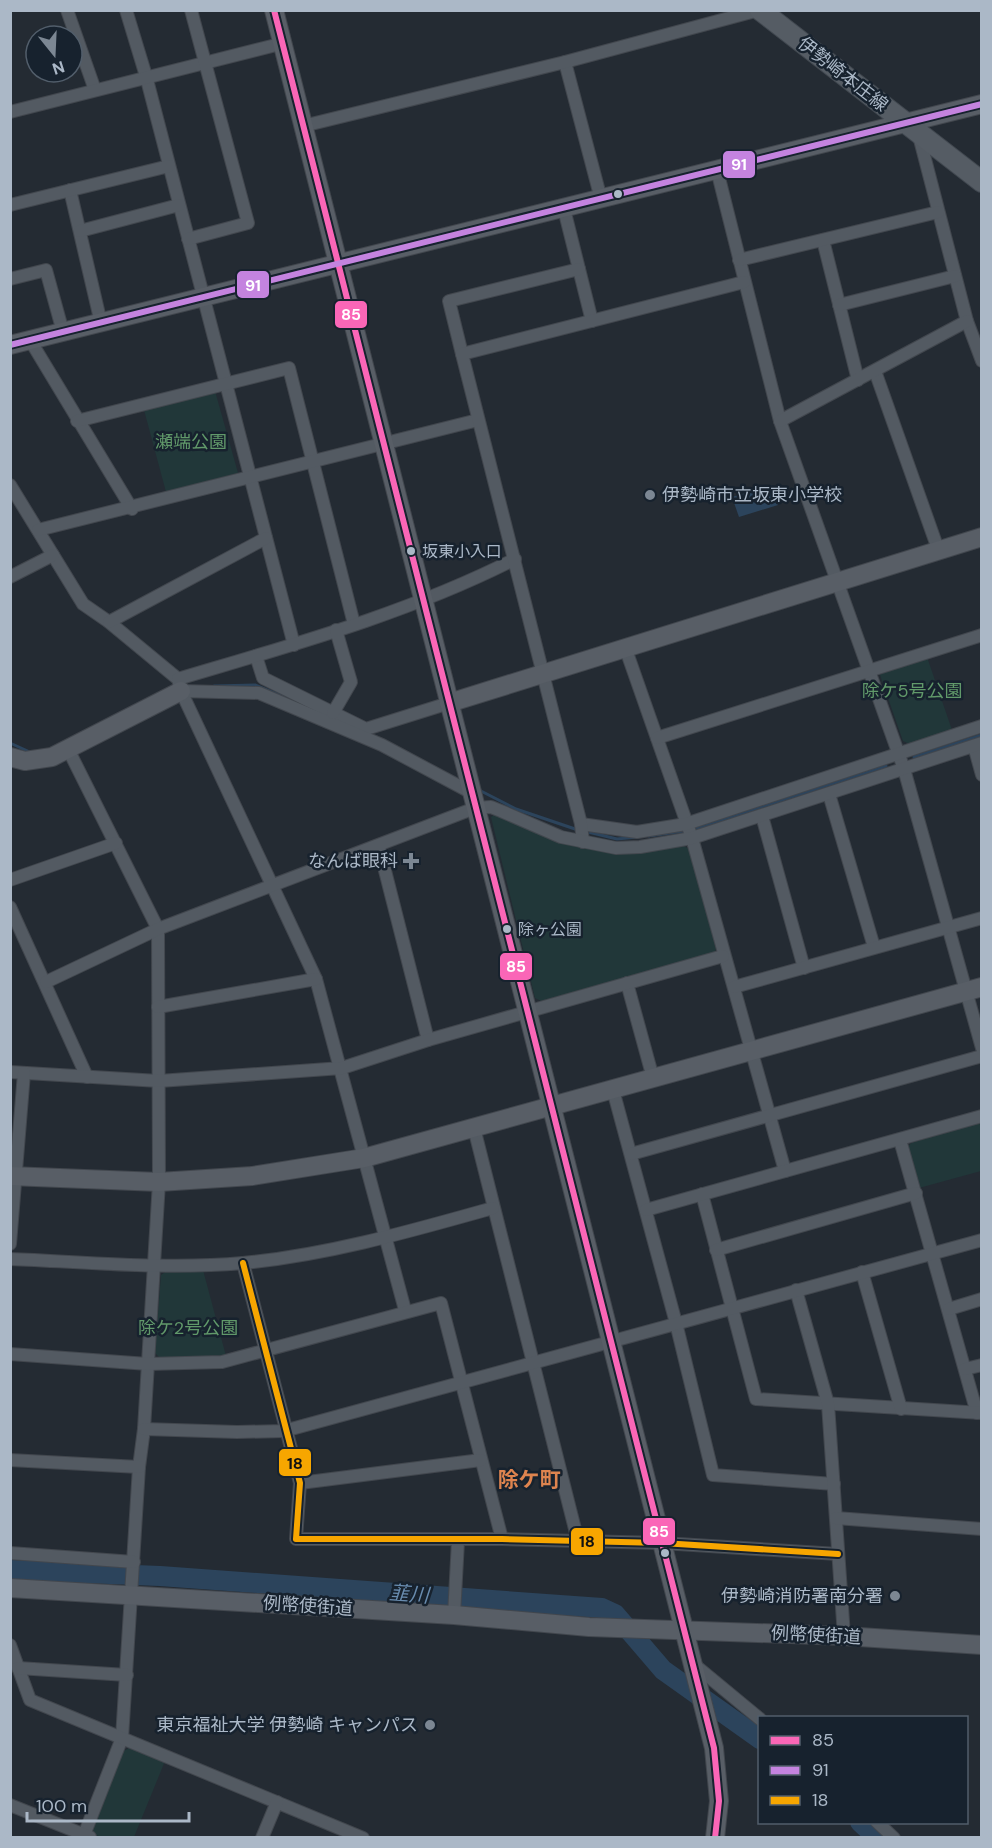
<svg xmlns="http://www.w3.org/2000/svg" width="992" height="1848" viewBox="0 0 992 1848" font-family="'DM Sans','Noto Sans JP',sans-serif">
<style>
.green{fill:#213739}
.water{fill:#2c445c}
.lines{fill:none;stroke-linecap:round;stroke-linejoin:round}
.stream{stroke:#2c445c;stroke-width:3}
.river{stroke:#2c445c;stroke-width:20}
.street-casing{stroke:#42474e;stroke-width:14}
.secondary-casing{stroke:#42474e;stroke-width:20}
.primary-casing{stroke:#414850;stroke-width:22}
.street{stroke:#535a62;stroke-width:12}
.secondary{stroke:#585e66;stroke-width:18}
.primary{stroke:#555c64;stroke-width:20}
.bus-1-casing{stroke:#17222e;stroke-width:10}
.bus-2-casing{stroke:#17222e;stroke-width:10}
.bus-3-casing{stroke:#17222e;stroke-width:10}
.bus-1{stroke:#fa66b7;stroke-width:6}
.bus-2{stroke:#c483df;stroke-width:6}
.bus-3{stroke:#f7a600;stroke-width:6}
.bus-dot{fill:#abb8c7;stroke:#17222e;stroke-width:2}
.poi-dot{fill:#7c8793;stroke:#17222e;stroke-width:2}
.labels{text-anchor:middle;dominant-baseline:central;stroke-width:5;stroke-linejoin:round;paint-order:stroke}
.bus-label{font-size:16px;fill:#abb8c7;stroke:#17222e;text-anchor:start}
.street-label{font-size:18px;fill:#abb8c7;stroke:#17222e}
.park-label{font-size:18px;fill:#61996a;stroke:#17222e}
.poi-label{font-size:18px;fill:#abb8c7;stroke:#17222e;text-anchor:end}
.water-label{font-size:20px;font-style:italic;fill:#688bae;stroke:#17222e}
.quarter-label{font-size:21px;font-weight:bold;fill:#de844f;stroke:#17222e}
.line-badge{stroke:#17222e;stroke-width:2}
.badge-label{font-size:16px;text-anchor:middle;font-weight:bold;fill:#fff}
.pale-badge-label{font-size:16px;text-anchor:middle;font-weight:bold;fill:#111}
</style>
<rect width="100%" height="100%" fill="#242b33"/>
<g class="green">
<polygon points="215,391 238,473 166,492 144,410"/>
<polygon points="927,657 952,730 910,744 903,741 880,675 883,670"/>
<polygon points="497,813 633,852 684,846 689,849 716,949 714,954 541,1001 535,998 491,817"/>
<polygon points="981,1122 981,1171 919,1188 908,1147 911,1143"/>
<polygon points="203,1270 226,1356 161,1359 155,1353 161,1275 167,1271"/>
<polygon points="129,1748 165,1761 134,1837 102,1837 95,1835 92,1829 122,1752"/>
</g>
<polygon class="water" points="772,485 778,505 739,517 732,497"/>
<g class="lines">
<g class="stream">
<polyline points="214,686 255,685 306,706"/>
<polyline points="10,743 32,753"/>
<polyline points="914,757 982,735"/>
<polyline points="479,790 516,809 578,830"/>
<polyline points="694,829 886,766"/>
<polyline points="584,831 617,839 637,837"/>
<polyline points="649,836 684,831"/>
</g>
<g class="river">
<polyline points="10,1570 160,1576 602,1608 615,1614 663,1670 760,1739"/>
<polyline points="860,1822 877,1838"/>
</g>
<defs>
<g id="street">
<polyline points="67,10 95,90"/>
<polyline points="126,10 146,76 294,645"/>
<polyline points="565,62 601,199"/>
<polyline points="10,112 284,43"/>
<polyline points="303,126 565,62 759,10"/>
<polyline points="918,132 967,321 982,361"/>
<polyline points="717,170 780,421 904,769 982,1048"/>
<polyline points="70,190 101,323"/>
<polyline points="10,205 169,166"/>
<polyline points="564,209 592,321"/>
<polyline points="80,231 179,205"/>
<polyline points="188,239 248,223 191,10"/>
<polyline points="823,240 858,380"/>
<polyline points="739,260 938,212"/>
<polyline points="10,279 46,270 63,332"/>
<polyline points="839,305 955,276"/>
<polyline points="30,340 132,509"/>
<polyline points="462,354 449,301 579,269"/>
<polyline points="875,371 938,549"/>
<polyline points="77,421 289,368 354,624"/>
<polyline points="780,421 967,321"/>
<polyline points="10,485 83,604 109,622 178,679 181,691 316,979 405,1310"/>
<polyline points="38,530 478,420"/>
<polyline points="10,577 53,555"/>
<polyline points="109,622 266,538"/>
<polyline points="625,647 692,838 785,1171"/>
<polyline points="256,656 263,678 366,729 449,703"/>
<path d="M178,679C292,645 409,613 515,559"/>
<polyline points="181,691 259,693 382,745 472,793"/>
<polyline points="333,713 351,682 336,630"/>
<polyline points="657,738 982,635"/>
<polyline points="974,746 982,775"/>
<polyline points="68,749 158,929 159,1182 144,1429 139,1467 122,1738 84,1835"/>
<polyline points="829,794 874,947"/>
<polyline points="762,816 804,968"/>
<polyline points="581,824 637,832 686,824 982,726"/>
<polyline points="583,842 581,824 462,354 744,282"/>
<polyline points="379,847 428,1040"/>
<polyline points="10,880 116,843"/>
<polyline points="10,907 87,1077"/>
<polyline points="46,982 158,929 475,808 491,807 501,811 561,837 616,848 640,847 692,838 982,743"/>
<polyline points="627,983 653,1078"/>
<polyline points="734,987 982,918"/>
<polyline points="158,1007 316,979"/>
<polyline points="10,1072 159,1081 342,1068 428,1040 723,956"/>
<polyline points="613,1090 676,1323 713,1475 834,1484"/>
<polyline points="474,1128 578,1541"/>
<polyline points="900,1140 977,1413"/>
<polyline points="631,1154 982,1056"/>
<polyline points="702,1194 756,1399 982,1413"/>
<polyline points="646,1210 982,1116"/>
<polyline points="10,1244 24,1073"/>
<polyline points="716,1250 916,1193"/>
<path d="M10,1259C88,1262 166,1270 243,1263C328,1255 411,1231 493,1208"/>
<polyline points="243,1263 300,1483 296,1539 502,1539 662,1543 838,1554"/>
<polyline points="862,1272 901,1409"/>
<polyline points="796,1290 828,1404 844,1636"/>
<polyline points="949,1309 982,1299"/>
<polyline points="10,1354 148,1364 222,1362 441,1303 502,1539"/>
<polyline points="965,1369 982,1365"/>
<polyline points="144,1429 237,1432 284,1431 982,1240"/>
<polyline points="10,1460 139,1467"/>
<polyline points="300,1483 481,1460"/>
<polyline points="836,1518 982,1529"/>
<polyline points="10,1553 134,1562"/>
<polyline points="454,1615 458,1541"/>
<polyline points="10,1645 30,1700 363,1838"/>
<polyline points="691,1662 760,1719"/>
<polyline points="18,1668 127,1675"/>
<polyline points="10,1805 90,1837"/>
<polyline points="877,1822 894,1838"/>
<polyline points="262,1838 277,1802"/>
</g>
<g id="secondary">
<polyline points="274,10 714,1748 719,1801 715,1838"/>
<polyline points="10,345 982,104"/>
<polyline points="449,703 982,537"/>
<polyline points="10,757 25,761 52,757 181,691"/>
<polyline points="10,1176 159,1182 252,1176 364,1158 982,987"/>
<polyline points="10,1588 454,1615 589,1627 844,1636 982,1645"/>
</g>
<polyline id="primary" points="760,10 982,182"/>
</defs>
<use href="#street" class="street-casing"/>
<use href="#secondary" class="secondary-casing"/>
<use href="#primary" class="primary-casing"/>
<use href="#street" class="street"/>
<use href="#secondary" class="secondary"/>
<use href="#primary" class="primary"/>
<defs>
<polyline id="bus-1" points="274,10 714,1748 719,1801 715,1838"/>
<polyline id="bus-2" points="10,345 982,104"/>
<polyline id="bus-3" points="243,1263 300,1483 296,1539 502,1539 662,1543 838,1554"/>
</defs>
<use href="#bus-1" class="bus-1-casing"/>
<use href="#bus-2" class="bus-2-casing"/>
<use href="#bus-3" class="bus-3-casing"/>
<use href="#bus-1" class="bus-1"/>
<use href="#bus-2" class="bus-2"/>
<use href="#bus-3" class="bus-3"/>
</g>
<g class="bus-dot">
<circle cx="618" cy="194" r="5"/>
<circle cx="411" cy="551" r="5"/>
<circle cx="507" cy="929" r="5"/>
<circle cx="665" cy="1553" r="5"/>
</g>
<g class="poi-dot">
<circle cx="650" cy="495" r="6"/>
<path d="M408 852h6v6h6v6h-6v6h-6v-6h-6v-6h6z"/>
<circle cx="895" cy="1596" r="6"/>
<circle cx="430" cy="1725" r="6"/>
</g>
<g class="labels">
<g class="bus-label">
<text x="422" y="551">坂東小入口</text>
<text x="518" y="929">除ヶ公園</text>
</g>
<g class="street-label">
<text transform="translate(843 74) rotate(38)">伊勢崎本庄線</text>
<text transform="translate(308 1606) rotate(4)">例幣使街道</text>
<text transform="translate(816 1635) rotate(3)">例幣使街道</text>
</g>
<g class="park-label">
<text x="191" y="442">瀬端公園</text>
<text x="912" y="691">除ケ5号公園</text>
<text x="188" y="1328">除ケ2号公園</text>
</g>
<g class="poi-label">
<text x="662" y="495" text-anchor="start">伊勢崎市立坂東小学校</text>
<text x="398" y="861">なんば眼科</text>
<text x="883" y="1596">伊勢崎消防署南分署</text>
<text x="418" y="1725">東京福祉大学 伊勢崎 キャンパス</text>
</g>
<g class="water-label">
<text transform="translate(409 1594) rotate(4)">韮川</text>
</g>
<g class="quarter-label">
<text x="529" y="1480">除ケ町</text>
</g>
</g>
<g class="line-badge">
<rect x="722" y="150" width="34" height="29" rx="6" fill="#c483df"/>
<rect x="236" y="270" width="34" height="29" rx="6" fill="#c483df"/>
<rect x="334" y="300" width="34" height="29" rx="6" fill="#fa66b7"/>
<rect x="499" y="952" width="34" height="29" rx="6" fill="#fa66b7"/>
<rect x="278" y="1448" width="34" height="29" rx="6" fill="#f7a600"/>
<rect x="642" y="1517" width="34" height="29" rx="6" fill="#fa66b7"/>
<rect x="570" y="1527" width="34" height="29" rx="6" fill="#f7a600"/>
</g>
<g class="badge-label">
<text x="739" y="170">91</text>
<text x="253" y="291">91</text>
<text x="351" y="320">85</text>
<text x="516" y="972">85</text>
<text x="659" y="1537">85</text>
</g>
<g class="pale-badge-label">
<text x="295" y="1469">18</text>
<text x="587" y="1547">18</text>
</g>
<rect width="992" height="1848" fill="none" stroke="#abb8c7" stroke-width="24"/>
<rect x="758" y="1716" width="210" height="108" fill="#17222e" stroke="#525e6b" stroke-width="1.5"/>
<rect x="770" y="1736" width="30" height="9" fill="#fa66b7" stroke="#525e6b" stroke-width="1.5"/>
<text x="812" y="1746" font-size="18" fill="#abb8c7">85</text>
<rect x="770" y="1766" width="30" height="9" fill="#c483df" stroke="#525e6b" stroke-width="1.5"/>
<text x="812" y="1776" font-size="18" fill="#abb8c7">91</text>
<rect x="770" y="1796" width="30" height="9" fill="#f7a600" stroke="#525e6b" stroke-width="1.5"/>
<text x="812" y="1806" font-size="18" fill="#abb8c7">18</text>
<g transform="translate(54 54) rotate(162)"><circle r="28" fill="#17222e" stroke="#525e6b" stroke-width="1.5"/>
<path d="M0-4.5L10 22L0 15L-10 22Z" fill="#7c8793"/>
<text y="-9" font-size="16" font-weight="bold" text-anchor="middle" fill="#abb8c7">N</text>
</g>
<path d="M27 1812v9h162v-9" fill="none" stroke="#abb8c7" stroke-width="3"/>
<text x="36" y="1812" font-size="18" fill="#abb8c7" stroke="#17222e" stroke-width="4.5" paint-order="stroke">100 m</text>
</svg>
